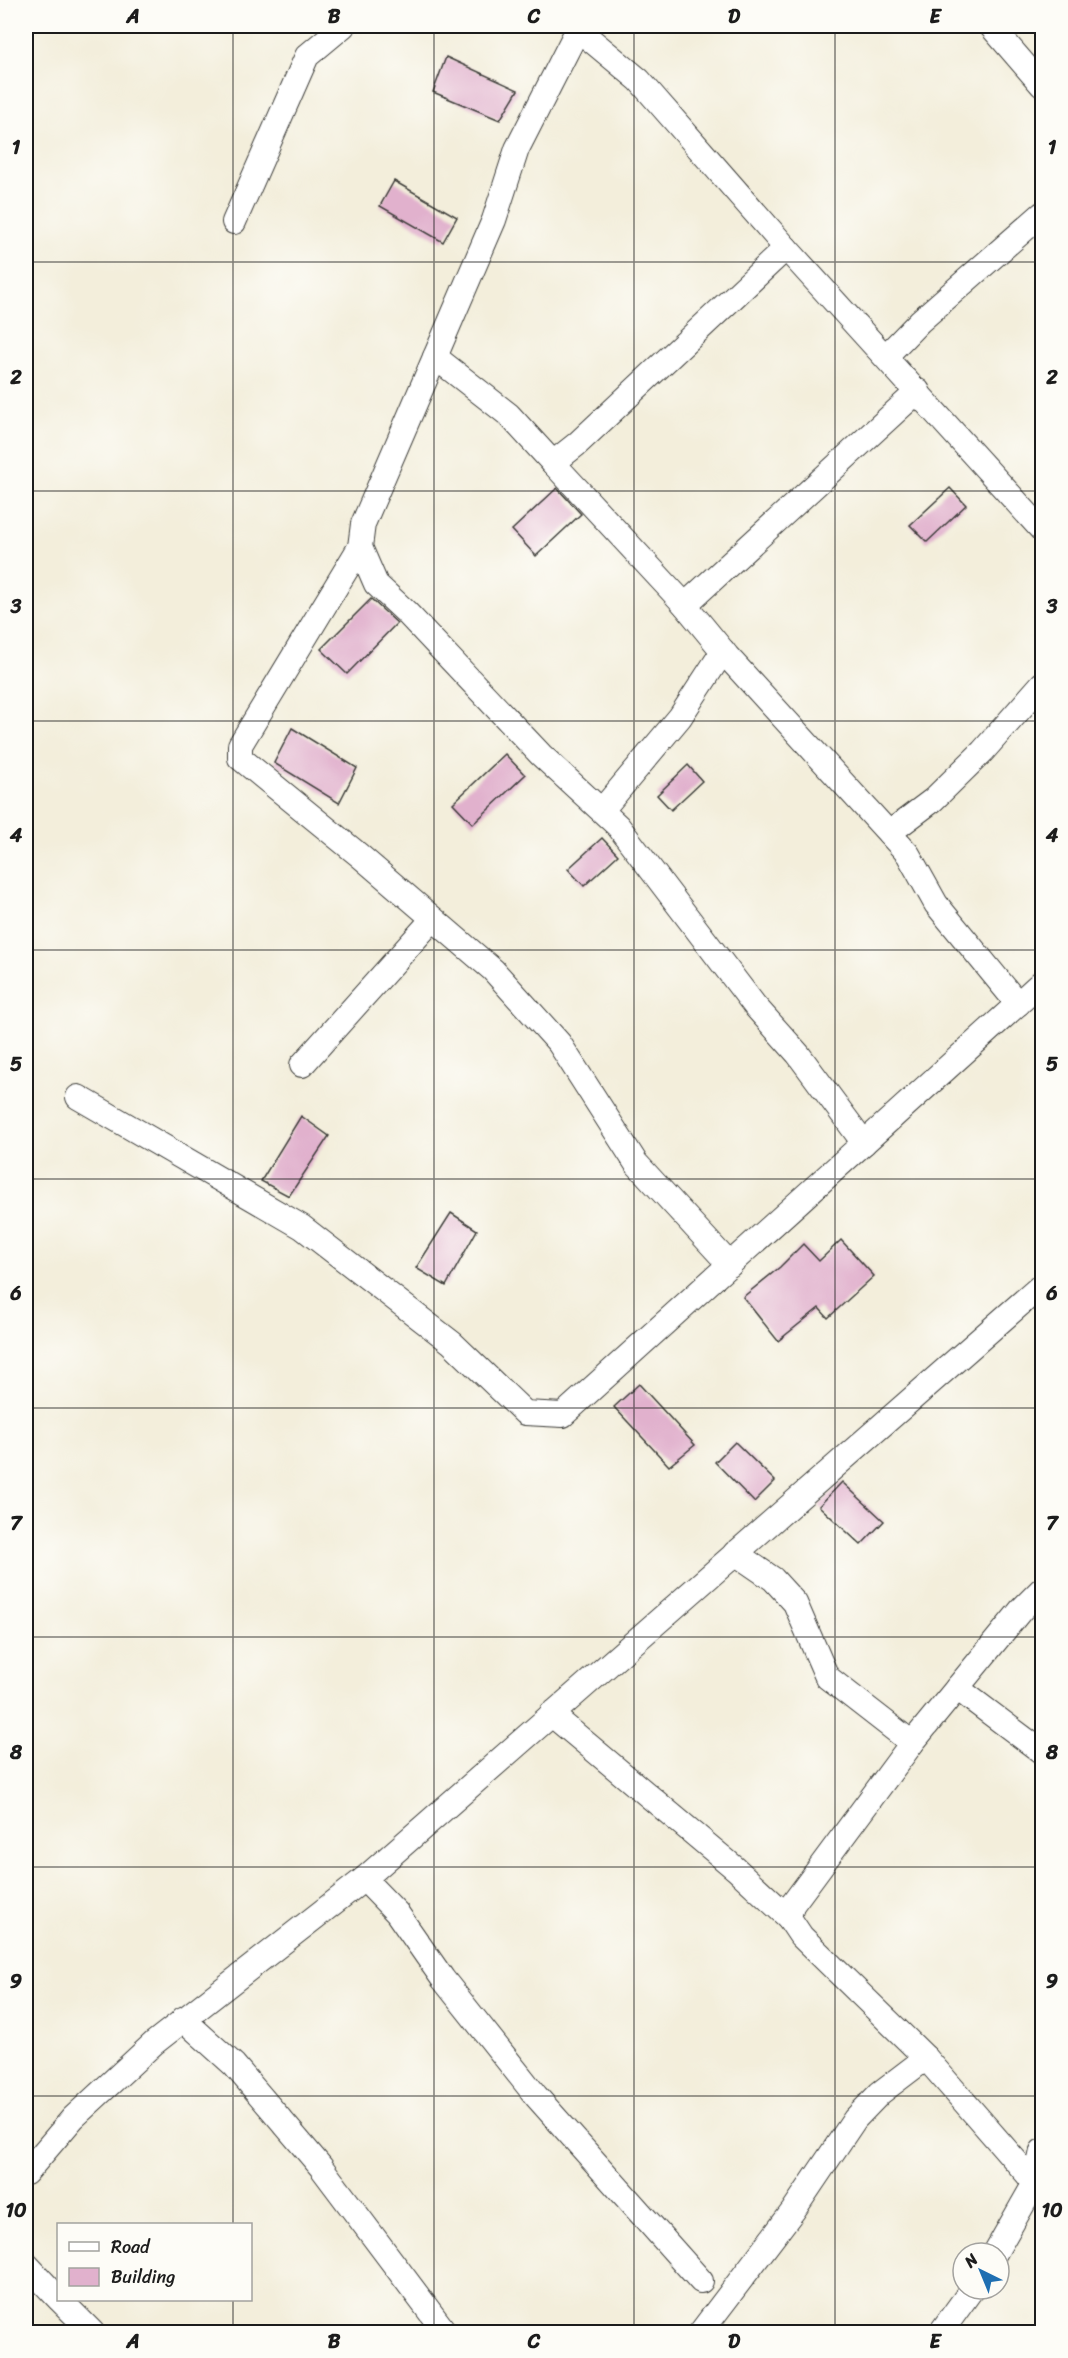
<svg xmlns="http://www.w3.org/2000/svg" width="1068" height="2358" viewBox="0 0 1068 2358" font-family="Sriracha,sans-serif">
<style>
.building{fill:#e1b1cd}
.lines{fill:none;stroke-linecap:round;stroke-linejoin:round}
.minor-casing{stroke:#3c3c39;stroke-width:26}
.minor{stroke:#fff;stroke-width:24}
.grid{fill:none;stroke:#1c1c1c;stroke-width:1.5;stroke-opacity:0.55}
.neatline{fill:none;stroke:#1c1c1c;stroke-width:2}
.grid-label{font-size:20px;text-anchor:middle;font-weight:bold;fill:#1c1c1c}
</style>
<rect width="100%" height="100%" fill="#fdfcf7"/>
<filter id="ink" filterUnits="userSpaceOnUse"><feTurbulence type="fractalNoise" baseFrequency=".0167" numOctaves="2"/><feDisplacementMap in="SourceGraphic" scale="12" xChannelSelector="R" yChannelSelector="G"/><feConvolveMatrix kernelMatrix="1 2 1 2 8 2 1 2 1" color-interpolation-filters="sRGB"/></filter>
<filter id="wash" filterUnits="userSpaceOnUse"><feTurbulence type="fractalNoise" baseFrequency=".008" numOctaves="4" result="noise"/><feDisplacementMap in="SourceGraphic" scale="24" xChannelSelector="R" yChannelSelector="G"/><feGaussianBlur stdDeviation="1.35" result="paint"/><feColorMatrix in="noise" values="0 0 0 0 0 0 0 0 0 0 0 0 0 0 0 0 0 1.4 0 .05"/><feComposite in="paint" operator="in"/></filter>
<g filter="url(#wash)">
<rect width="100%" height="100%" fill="#f3eedb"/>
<g id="blocks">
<g class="building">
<polygon points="446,57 518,90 500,120 433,92"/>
<polygon points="394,181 457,217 443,242 380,206"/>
<polygon points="557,488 581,514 536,556 512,530"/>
<polygon points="950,488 966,505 927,542 910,525"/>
<polygon points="371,599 397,623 347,674 321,649"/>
<polygon points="292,728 357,768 339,803 274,763"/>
<polygon points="505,754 525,775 473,824 453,803"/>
<polygon points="688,765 702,781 671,810 657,795"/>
<polygon points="602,838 618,855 584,886 568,869"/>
<polygon points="301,1116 329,1136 289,1196 261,1181"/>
<polygon points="451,1213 477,1230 446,1286 416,1268"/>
<polygon points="841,1240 874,1276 828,1318 819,1308 778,1341 743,1297 780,1267 803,1244 819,1261"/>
<polygon points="639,1384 695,1445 669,1466 614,1407"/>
<polygon points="735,1442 775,1481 754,1502 715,1462"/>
<polygon points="842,1482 884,1521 861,1545 819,1506"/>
</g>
</g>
</g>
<g filter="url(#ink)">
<use href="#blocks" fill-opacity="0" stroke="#3c3c39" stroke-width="1.5"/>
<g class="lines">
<defs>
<g id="minor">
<polyline points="574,26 639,80 786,248 1042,530"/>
<polyline points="991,26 1042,85"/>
<polyline points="234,222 307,56 343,26"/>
<polyline points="786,248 577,444 553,463 509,415 435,357 363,524 360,547 376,584 406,612 541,755 618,826 755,1006 798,1054 864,1143"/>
<polyline points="886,356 920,321 1042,214"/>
<polyline points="435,357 494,220 517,149 578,29"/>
<polyline points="553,463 685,605 727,656 908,854 936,904 1018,1004"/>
<polyline points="360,547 240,745 240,758 359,855 493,970 559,1043 636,1163 730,1265"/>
<polyline points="685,605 918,391"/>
<polyline points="602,810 680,717 723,651"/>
<polyline points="889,833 933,800 983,751 1042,684"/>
<polyline points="302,1065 433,919"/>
<polyline points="78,1097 302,1227 452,1343 525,1413 563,1415 1042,982"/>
<polyline points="735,1553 773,1579 795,1603 827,1677 912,1743"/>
<polyline points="957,1688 1042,1752"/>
<polyline points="551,1714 736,1869 789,1918"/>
<polyline points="364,1879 397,1913 443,1979 536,2096 701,2281"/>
<polyline points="183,2019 234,2065 321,2167 445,2332"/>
<polyline points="926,2058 801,1936 789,1918 792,1905 912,1743 1021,1610 1042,1589"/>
<polyline points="26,2173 73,2118 154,2043 364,1879 1042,1285"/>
<polyline points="995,2253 1035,2183 1042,2151"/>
<polyline points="26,2264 58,2298"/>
<polyline points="60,2300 92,2332"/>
<polyline points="701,2332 793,2211 855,2119 880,2093 926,2058 1042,2191"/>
<polyline points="941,2332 972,2289"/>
</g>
</defs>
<use href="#minor" class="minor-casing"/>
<use href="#minor" class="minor"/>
</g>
</g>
<path class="grid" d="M233,26V2224M434,26V2332M634,26V2332M835,26V2332M26,262H1042M26,491H1042M26,721H1042M26,950H1042M26,1179H1042M26,1408H1042M26,1637H1042M26,1867H1042M26,2096H1042M233,2300V2332"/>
<rect width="1068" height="2358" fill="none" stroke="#fdfcf7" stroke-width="66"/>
<rect x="57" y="2223" width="195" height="78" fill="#fdfcf7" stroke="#a3a29f" stroke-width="1.5"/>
<rect x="69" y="2242" width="30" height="9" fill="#ffffff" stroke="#a3a29f" stroke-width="1.5"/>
<text x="111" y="2253" font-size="18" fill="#1c1c1c">Road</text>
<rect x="69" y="2268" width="30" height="18" fill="#e1b1cd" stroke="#a3a29f" stroke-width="1.5"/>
<text x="111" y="2283" font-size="18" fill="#1c1c1c">Building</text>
<g transform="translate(981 2271) rotate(317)"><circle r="28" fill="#fdfcf7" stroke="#a3a29f" stroke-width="1.5"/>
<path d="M0-4.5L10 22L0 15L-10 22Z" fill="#1f6fb2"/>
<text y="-9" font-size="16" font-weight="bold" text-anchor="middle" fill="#1c1c1c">N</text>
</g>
<rect x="33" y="33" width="1002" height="2292" class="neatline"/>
<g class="grid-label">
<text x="133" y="23">A</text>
<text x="334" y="23">B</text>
<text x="534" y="23">C</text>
<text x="734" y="23">D</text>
<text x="935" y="23">E</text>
<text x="16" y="154">1</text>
<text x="1052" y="154">1</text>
<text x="16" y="384">2</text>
<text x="1052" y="384">2</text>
<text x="16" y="613">3</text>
<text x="1052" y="613">3</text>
<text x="16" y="842">4</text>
<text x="1052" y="842">4</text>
<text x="16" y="1071">5</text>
<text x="1052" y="1071">5</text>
<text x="16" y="1300">6</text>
<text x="1052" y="1300">6</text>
<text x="16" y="1530">7</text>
<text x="1052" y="1530">7</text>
<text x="16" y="1759">8</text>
<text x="1052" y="1759">8</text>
<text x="16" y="1988">9</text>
<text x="1052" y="1988">9</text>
<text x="16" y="2217">10</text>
<text x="1052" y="2217">10</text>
<text x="133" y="2348">A</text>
<text x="334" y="2348">B</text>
<text x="534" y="2348">C</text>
<text x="734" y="2348">D</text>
<text x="935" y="2348">E</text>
</g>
</svg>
